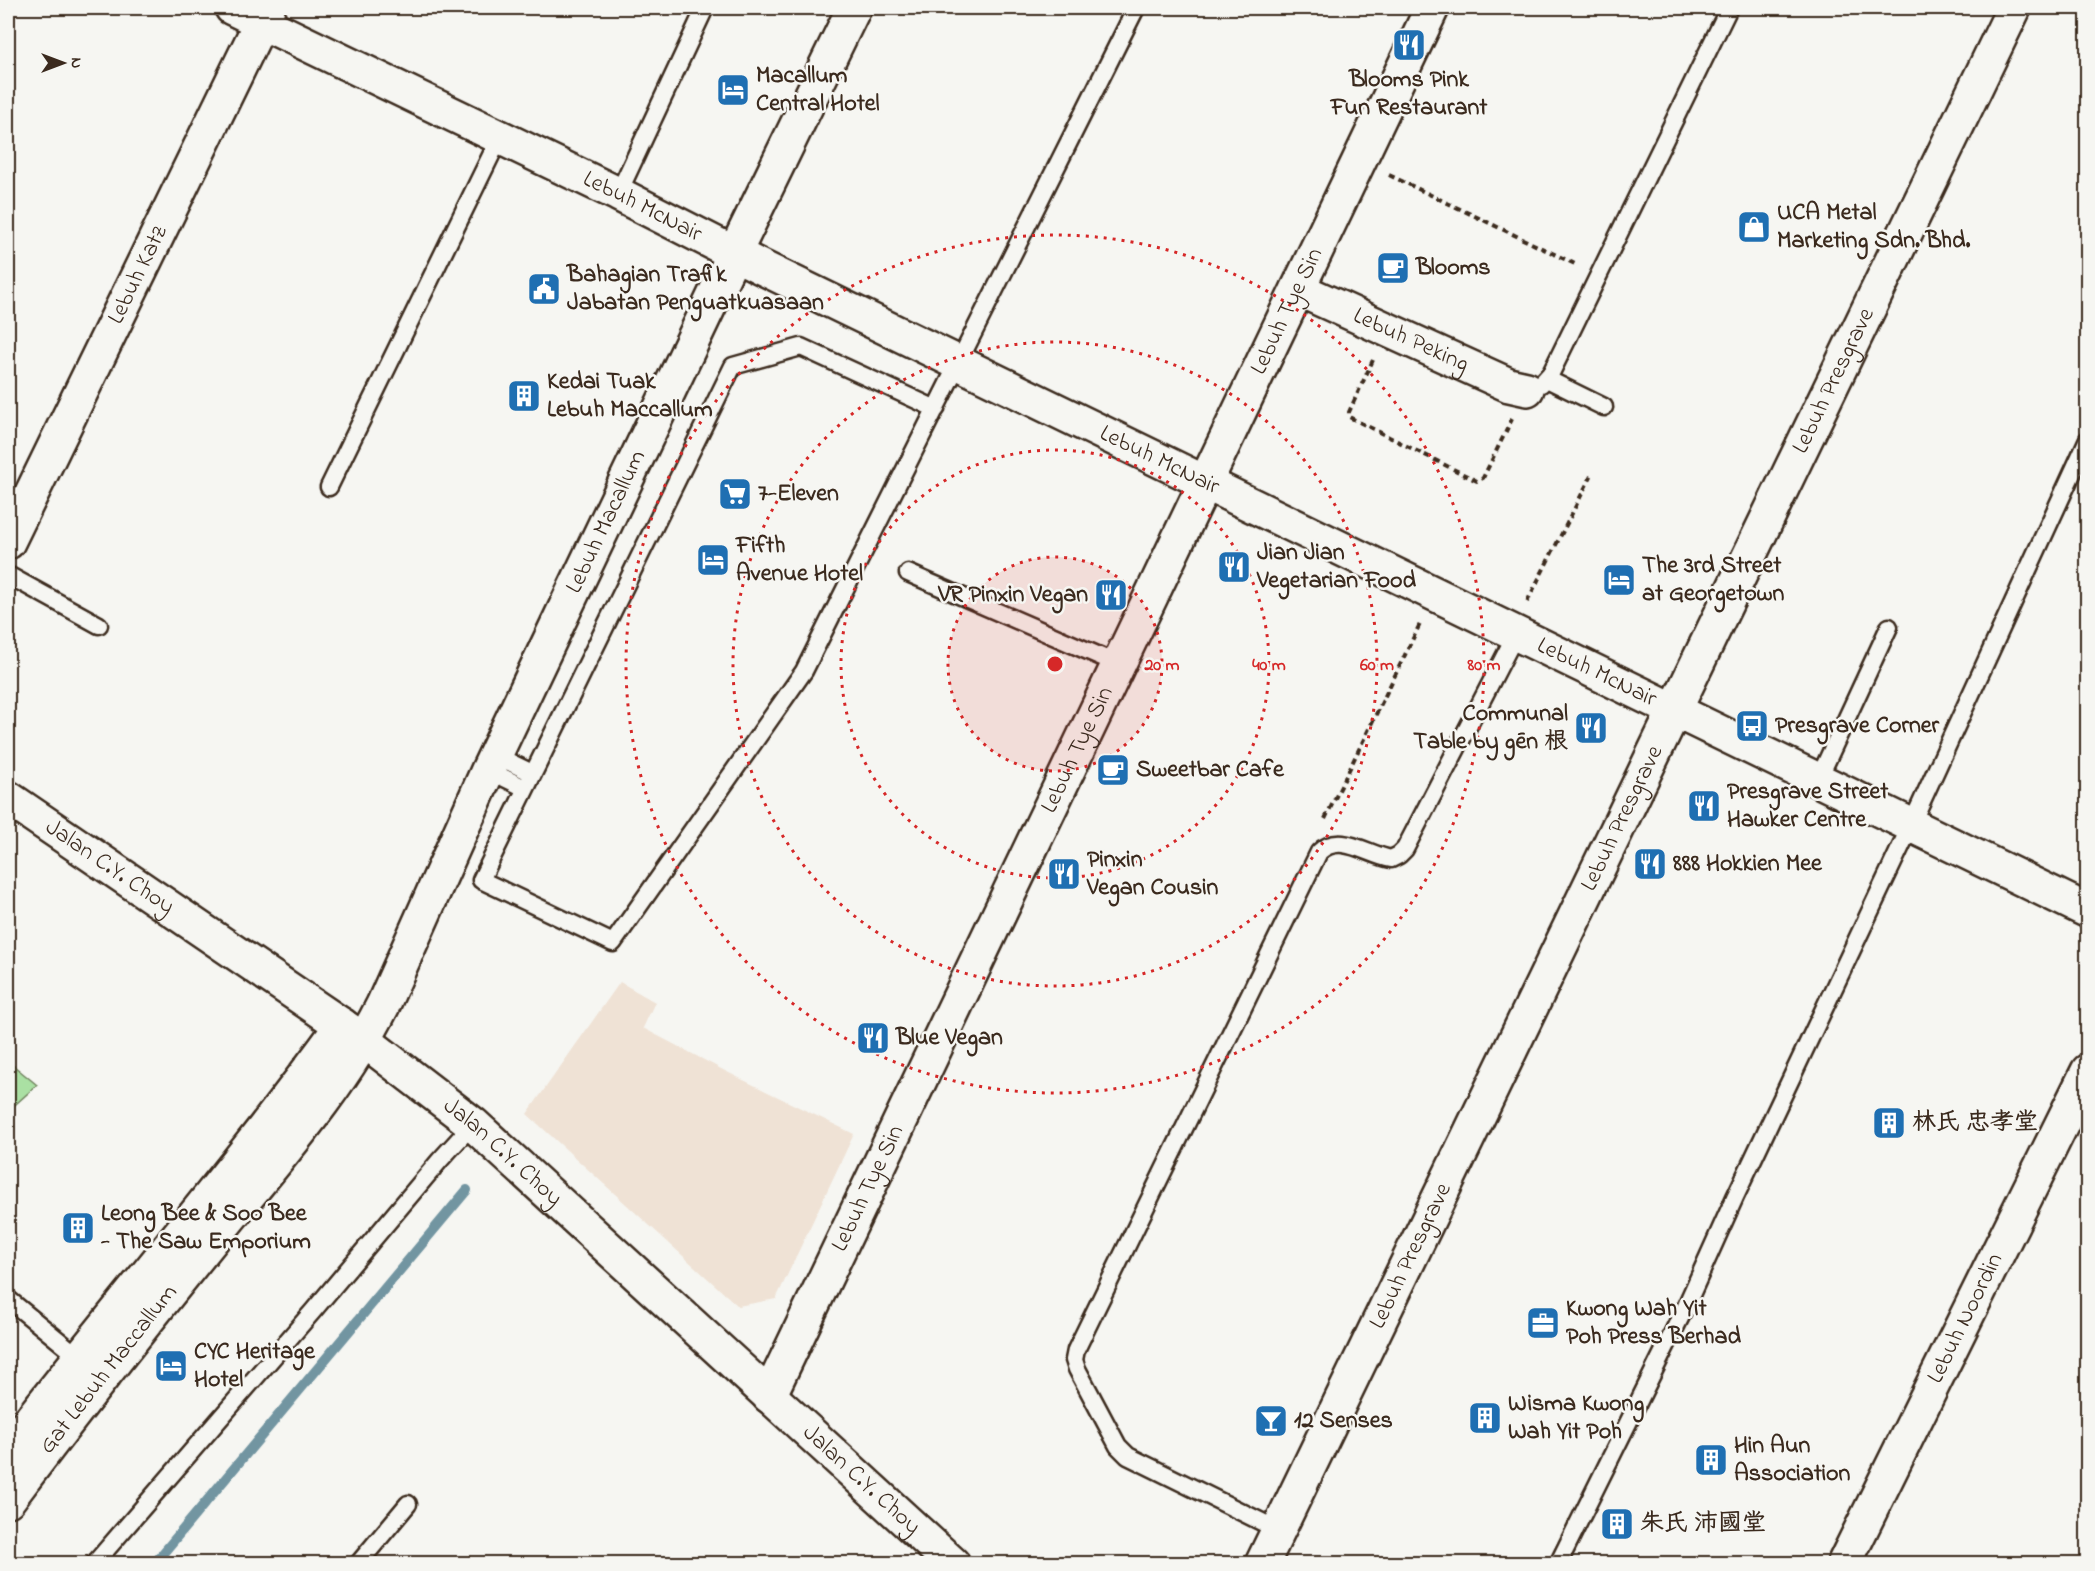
<svg xmlns="http://www.w3.org/2000/svg" width="2095" height="1571" viewBox="0 0 2095 1571" font-family="'Indie Flower','LXGW WenKai TC',sans-serif">
<style>
.built{fill:#efe2d5}
.green{fill:#aae0a3;stroke:#728560;stroke-width:1.5}
.lines{fill:none;stroke-linecap:round;stroke-linejoin:round}
.stream{stroke:#7295a1;stroke-width:10}
.lane-casing{stroke:#3b2a1e;stroke-width:21}
.street-casing{stroke:#3b2a1e;stroke-width:38}
.secondary-casing{stroke:#3b2a1e;stroke-width:38}
.path{stroke:#3b2a1e;stroke-width:4;stroke-dasharray:6 4.5;stroke-linecap:butt}
.lane{stroke:#f6f6f2;stroke-width:16}
.street{stroke:#f6f6f2;stroke-width:33}
.secondary{stroke:#f6f6f2;stroke-width:33}
.ring{fill:none;stroke:#d62828;stroke-width:3;stroke-dasharray:3 6}
.labels{text-anchor:middle;dominant-baseline:central;stroke-width:5;stroke-linejoin:round;paint-order:stroke}
.poi-label{font-size:24px;font-weight:bold;fill:#3b2a1e;stroke:#f6f6f2;text-anchor:start}
.street-label{font-size:24px;fill:#3b2a1e;stroke:#f6f6f2}
.centre{fill:#d62828;stroke:#f6f6f2;stroke-width:3}
.ring-label{font-size:18px;text-anchor:middle;font-weight:bold;fill:#d62828;stroke:#f6f6f2;stroke-width:5;stroke-linejoin:round;paint-order:stroke}
</style>
<rect width="100%" height="100%" fill="#f6f6f2"/>
<filter id="ink" filterUnits="userSpaceOnUse"><feTurbulence type="fractalNoise" baseFrequency=".0167" numOctaves="2"/><feDisplacementMap in="SourceGraphic" scale="12" xChannelSelector="R" yChannelSelector="G"/><feConvolveMatrix kernelMatrix="1 2 1 2 8 2 1 2 1" color-interpolation-filters="sRGB"/></filter>
<g filter="url(#ink)">
<polygon class="built" points="620,982 655,1002 643,1028 727,1072 854,1134 776,1299 738,1306 527,1114"/>
<polygon class="green" points="8,1061 37,1085 8,1111"/>
<g class="lines">
<polyline class="stream" points="154,1564 467,1190"/>
<defs>
<g id="lane">
<polyline points="618,194 705,8"/>
<polyline points="1547,379 1604,407"/>
<polyline points="1527,389 1541,384 1551,373 1729,8"/>
<polyline points="936,409 801,347 733,366 481,880 613,943 804,671 1136,8"/>
<polyline points="329,487 500,137"/>
<polyline points="908,573 1118,664"/>
<polyline points="8,575 99,625"/>
<polyline points="495,755 532,773"/>
<polyline points="488,770 525,788"/>
<polyline points="1818,780 1889,627"/>
<polyline points="8,1299 85,1362"/>
<path d="M1278,1530L1128,1456L1118,1446L1077,1369L1074,1360L1076,1350L1319,852C1340,832 1366,854 1391,859L1399,855L1405,849L1516,634"/>
<polyline points="94,1564 313,1311 440,1160 473,1124"/>
<polyline points="358,1564 408,1504"/>
<polyline points="1558,1564 1686,1306 1735,1197 1911,825 2088,439"/>
</g>
<g id="street">
<path id="s1" d="M1298,289L1509,385L1527,389"/>
<path id="s2" d="M8,542L268,8"/>
<path id="s3" d="M769,1396L1432,8"/>
<path id="s4" d="M1262,1564L2014,8"/>
<path id="s5" d="M1844,1564L2088,1071"/>
</g>
<g id="secondary">
<path id="s6" d="M232,8L618,194L761,267L2088,911"/>
<path id="s7" d="M8,798L365,1041L473,1124L953,1564"/>
<path d="M8,1449C117,1307 236,1171 342,1025"/>
<path id="s8" d="M8,1500C76,1409 146,1321 218,1232C277,1159 341,1089 383,1005L488,770L734,254L854,8"/>
</g>
</defs>
<use href="#lane" class="lane-casing"/>
<use href="#street" class="street-casing"/>
<use href="#secondary" class="secondary-casing"/>
<g class="path">
<polyline points="1389,175 1575,264"/>
<polyline points="1373,360 1349,412 1349,417 1477,481 1483,478 1512,419"/>
<polyline points="1527,602 1591,476"/>
<polyline points="1325,819 1420,624"/>
</g>
<use href="#lane" class="lane"/>
<use href="#street" class="street"/>
<use href="#secondary" class="secondary"/>
</g>
</g>
<circle cx="1055" cy="664" r="107" fill="#d62828" fill-opacity=".12"/>
<g class="ring">
<circle cx="1055" cy="664" r="107"/>
<circle cx="1055" cy="664" r="214"/>
<circle cx="1055" cy="664" r="322"/>
<circle cx="1055" cy="664" r="429"/>
</g>
<defs>
<symbol id="restaurant-square" viewBox="-11 -11 22 22"><rect x="-9" y="-9" width="18" height="18" rx="4" fill="#1f6fb2" stroke="#f6f6f2"/><path d="M-5-6h1v4h1v-4h1v4h1v-4h1v5L-1.5 .5V6h-2V.5L-5-1ZM5-6V6H3V1.5H1.5Q1.5-4 5-6Z" fill="#fff"/></symbol>
<symbol id="hotel-square" viewBox="-11 -11 22 22"><rect x="-9" y="-9" width="18" height="18" rx="4" fill="#1f6fb2" stroke="#f6f6f2"/><path d="M-6-4.5h1.5V1H6V5H4.5V3h-9V5H-6ZM-4 0a1.8 1.8 0 1 1 3.6 0ZM.5 0V-2.5h3Q6-2.5 6 0Z" fill="#fff"/></symbol>
<symbol id="shop-square" viewBox="-11 -11 22 22"><rect x="-9" y="-9" width="18" height="18" rx="4" fill="#1f6fb2" stroke="#f6f6f2"/><path d="M-5-2.5h2.3a2.7 3.5 0 0 1 5.4 0H5L5.5 6h-11ZM-1.5-2.5h3a1.5 2.3 0 0 0-3 0Z" fill="#fff"/></symbol>
<symbol id="cafe-square" viewBox="-11 -11 22 22"><rect x="-9" y="-9" width="18" height="18" rx="4" fill="#1f6fb2" stroke="#f6f6f2"/><path d="M-5.5-4.5H6V0H3Q3 3.5 0 3.5H-2.5Q-5.5 3.5-5.5 0ZM3-3.2v2h1.7v-2ZM-6 4.5H4V6H-6Z" fill="#fff"/></symbol>
<symbol id="civic-square" viewBox="-11 -11 22 22"><rect x="-9" y="-9" width="18" height="18" rx="4" fill="#1f6fb2" stroke="#f6f6f2"/><path d="M-.6-6.5H3V-4.5H.6V-3L4-1V1h2V6H-6V1h2V-1L-.6-3ZM-1.2 2.5V6h2.4V2.5Z" fill="#fff"/></symbol>
<symbol id="building-square" viewBox="-11 -11 22 22"><rect x="-9" y="-9" width="18" height="18" rx="4" fill="#1f6fb2" stroke="#f6f6f2"/><path d="M-4-6H4V6H1V3H-1V6H-4ZM-2.5-4.3h1.7v1.8h-1.7ZM.8-4.3h1.7v1.8H.8ZM-2.5-1h1.7V.8h-1.7ZM.8-1h1.7V.8H.8Z" fill="#fff"/></symbol>
<symbol id="supermarket-square" viewBox="-11 -11 22 22"><rect x="-9" y="-9" width="18" height="18" rx="4" fill="#1f6fb2" stroke="#f6f6f2"/><path d="M-6-5.5h2.5l.6 2H6L4.5 2H-2.5L-4.4-4H-6ZM-1.5 3.2a1.3 1.3 0 1 0 .1 0ZM3 3.2a1.3 1.3 0 1 0 .1 0Z" fill="#fff"/></symbol>
<symbol id="bus-square" viewBox="-11 -11 22 22"><rect x="-9" y="-9" width="18" height="18" rx="4" fill="#1f6fb2" stroke="#f6f6f2"/><path d="M-5-6H5V4H4V6H2V4H-2V6H-4V4H-5ZM-3.5-4V0h7V-4ZM-3.5 1.2v1.5H-2V1.2ZM2 1.2v1.5H3.5V1.2Z" fill="#fff"/></symbol>
<symbol id="office-square" viewBox="-11 -11 22 22"><rect x="-9" y="-9" width="18" height="18" rx="4" fill="#1f6fb2" stroke="#f6f6f2"/><path d="M-6-3h4V-5.5h4V-3h4V5H-6ZM-1-4.5V-3h2v-1.5ZM-6 0V1H6V0Z" fill="#fff"/></symbol>
<symbol id="bar-square" viewBox="-11 -11 22 22"><rect x="-9" y="-9" width="18" height="18" rx="4" fill="#1f6fb2" stroke="#f6f6f2"/><path d="M-6-5H6L.8 .8V4.5H3.5V6h-7V4.5H-.8V.8Z" fill="#fff"/></symbol>
</defs>
<g fill-rule="evenodd">
<use href="#restaurant-square" x="1390" y="26" width="38" height="38"/>
<use href="#hotel-square" x="714" y="71" width="38" height="38"/>
<use href="#shop-square" x="1735" y="208" width="38" height="38"/>
<use href="#cafe-square" x="1374" y="249" width="38" height="38"/>
<use href="#civic-square" x="525" y="270" width="38" height="38"/>
<use href="#building-square" x="505" y="377" width="38" height="38"/>
<use href="#supermarket-square" x="716" y="475" width="38" height="38"/>
<use href="#hotel-square" x="694" y="541" width="38" height="38"/>
<use href="#restaurant-square" x="1215" y="548" width="38" height="38"/>
<use href="#hotel-square" x="1600" y="561" width="38" height="38"/>
<use href="#restaurant-square" x="1092" y="576" width="38" height="38"/>
<use href="#bus-square" x="1733" y="707" width="38" height="38"/>
<use href="#restaurant-square" x="1572" y="709" width="38" height="38"/>
<use href="#cafe-square" x="1094" y="751" width="38" height="38"/>
<use href="#restaurant-square" x="1685" y="787" width="38" height="38"/>
<use href="#restaurant-square" x="1631" y="845" width="38" height="38"/>
<use href="#restaurant-square" x="1045" y="855" width="38" height="38"/>
<use href="#restaurant-square" x="854" y="1019" width="38" height="38"/>
<use href="#building-square" x="1870" y="1104" width="38" height="38"/>
<use href="#building-square" x="59" y="1209" width="38" height="38"/>
<use href="#office-square" x="1524" y="1304" width="38" height="38"/>
<use href="#hotel-square" x="152" y="1347" width="38" height="38"/>
<use href="#building-square" x="1466" y="1399" width="38" height="38"/>
<use href="#bar-square" x="1252" y="1402" width="38" height="38"/>
<use href="#building-square" x="1692" y="1441" width="38" height="38"/>
<use href="#building-square" x="1598" y="1505" width="38" height="38"/>
</g>
<g class="labels">
<g class="poi-label">
<text x="756" y="76">Macallum<tspan x="756" dy="28">Central Hotel</tspan></text>
<text x="1409" y="80" text-anchor="middle">Blooms Pink<tspan x="1409" dy="28">Fun Restaurant</tspan></text>
<text x="1777" y="213">UCA Metal<tspan x="1777" dy="28">Marketing Sdn. Bhd.</tspan></text>
<text x="1416" y="268">Blooms</text>
<text x="567" y="275">Bahagian Trafik<tspan x="567" dy="28">Jabatan Penguatkuasaan</tspan></text>
<text x="547" y="382">Kedai Tuak<tspan x="547" dy="28">Lebuh Maccallum</tspan></text>
<text x="758" y="494">7-Eleven</text>
<text x="736" y="546">Fifth<tspan x="736" dy="28">Avenue Hotel</tspan></text>
<text x="1257" y="553">Jian Jian<tspan x="1257" dy="28">Vegetarian Food</tspan></text>
<text x="1642" y="566">The 3rd Street<tspan x="1642" dy="28">at Georgetown</tspan></text>
<text x="1088" y="595" text-anchor="end">VR Pinxin Vegan</text>
<text x="1568" y="714" text-anchor="end">Communal<tspan x="1568" dy="28">Table by gēn 根</tspan></text>
<text x="1775" y="726">Presgrave Corner</text>
<text x="1136" y="770">Sweetbar Cafe</text>
<text x="1727" y="792">Presgrave Street<tspan x="1727" dy="28">Hawker Centre</tspan></text>
<text x="1087" y="860">Pinxin<tspan x="1087" dy="28">Vegan Cousin</tspan></text>
<text x="1673" y="864">888 Hokkien Mee</text>
<text x="896" y="1038">Blue Vegan</text>
<text x="1912" y="1123">林氏 忠孝堂</text>
<text x="101" y="1214">Leong Bee &amp; Soo Bee<tspan x="101" dy="28">- The Saw Emporium</tspan></text>
<text x="1566" y="1309">Kwong Wah Yit<tspan x="1566" dy="28">Poh Press Berhad</tspan></text>
<text x="194" y="1352">CYC Heritage<tspan x="194" dy="28">Hotel</tspan></text>
<text x="1508" y="1404">Wisma Kwong<tspan x="1508" dy="28">Wah Yit Poh</tspan></text>
<text x="1294" y="1421">12 Senses</text>
<text x="1734" y="1446">Hin Aun<tspan x="1734" dy="28">Association</tspan></text>
<text x="1640" y="1524">朱氏 沛國堂</text>
</g>
<g class="street-label">
<text stroke="none"><textPath href="#s6" startOffset="456">Lebuh McNair</textPath></text>
<text stroke="none"><textPath href="#s2" startOffset="297">Lebuh Katz</textPath></text>
<text stroke="none"><textPath href="#s3" startOffset="1202">Lebuh Tye Sin</textPath></text>
<text stroke="none"><textPath href="#s1" startOffset="124">Lebuh Peking</textPath></text>
<text stroke="none"><textPath href="#s4" startOffset="1314">Lebuh Presgrave</textPath></text>
<text stroke="none"><textPath href="#s6" startOffset="1032">Lebuh McNair</textPath></text>
<text stroke="none"><textPath href="#s8" startOffset="1154">Lebuh Macallum</textPath></text>
<text stroke="none"><textPath href="#s6" startOffset="1518">Lebuh McNair</textPath></text>
<text stroke="none"><textPath href="#s3" startOffset="716">Lebuh Tye Sin</textPath></text>
<text stroke="none"><textPath href="#s4" startOffset="828">Lebuh Presgrave</textPath></text>
<text stroke="none"><textPath href="#s7" startOffset="123">Jalan C.Y. Choy</textPath></text>
<text stroke="none"><textPath href="#s7" startOffset="609">Jalan C.Y. Choy</textPath></text>
<text stroke="none"><textPath href="#s3" startOffset="230">Lebuh Tye Sin</textPath></text>
<text stroke="none"><textPath href="#s4" startOffset="342">Lebuh Presgrave</textPath></text>
<text stroke="none"><textPath href="#s5" startOffset="274">Lebuh Noordin</textPath></text>
<text stroke="none"><textPath href="#s8" startOffset="165">Gat Lebuh Maccallum</textPath></text>
<text stroke="none"><textPath href="#s7" startOffset="1095">Jalan C.Y. Choy</textPath></text>
</g>
</g>
<circle cx="1055" cy="664" r="9" class="centre"/>
<g class="ring-label">
<text x="1162" y="670">20 m</text>
<text x="1269" y="670">40 m</text>
<text x="1377" y="670">60 m</text>
<text x="1484" y="670">80 m</text>
</g>
<rect width="2095" height="1571" fill="none" stroke="#f6f6f2" stroke-width="30"/>
<rect x="15" y="15" width="2065" height="1541" fill="none" stroke="#3b2a1e" stroke-width="2" filter="url(#ink)"/>
<g transform="translate(63 63) rotate(90)" stroke="#f6f6f2" stroke-width="4.5" paint-order="stroke">
<path d="M0-4.5L10 22L0 15L-10 22Z" fill="#3b2a1e"/>
<text y="-9" font-size="16" font-weight="bold" text-anchor="middle" fill="#3b2a1e">N</text>
</g>
</svg>
